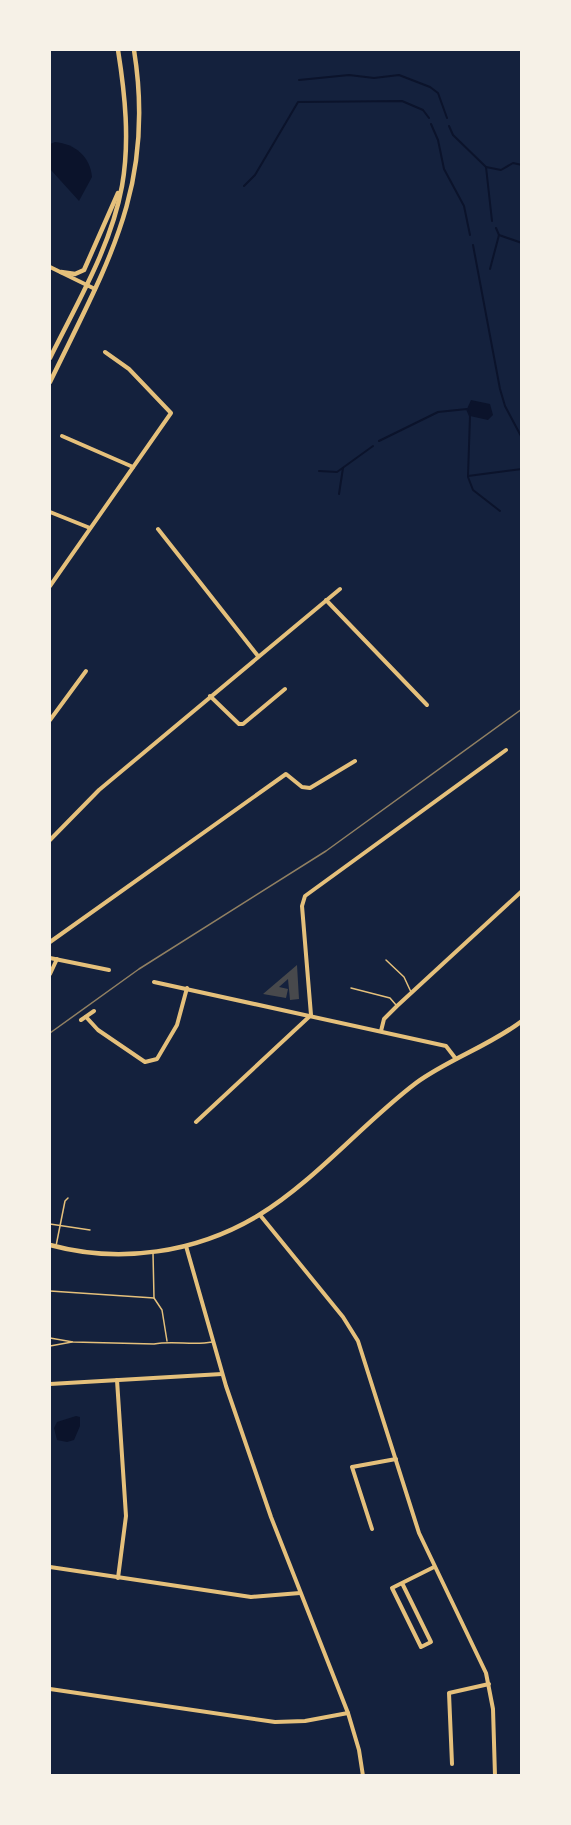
<svg xmlns="http://www.w3.org/2000/svg" width="571" height="1825" viewBox="0 0 571 1825" font-family="Commissioner,sans-serif">
<style>
.water{fill:#0b132b}
.lines{fill:none;stroke-linecap:round;stroke-linejoin:round}
.stream{stroke:#0b132b;stroke-width:2}
.building{fill:#48494c}
.service{stroke:#e5c07b;stroke-width:1.5}
.minor{stroke:#e5c07b;stroke-width:4}
.tertiary{stroke:#e5c07b;stroke-width:4.5}
.tram{stroke:#918062;stroke-width:1.5}
</style>
<rect width="100%" height="100%" fill="#14213d"/>
<g class="water">
<path d="M55,142C75,144 90,156 92,177L79,201L50,169V144Z"/>
<polygon points="471,400 490,404 493,415 488,420 470,416 467,409"/>
<polygon points="76,1416 80,1417 80,1426 74,1440 67,1442 57,1440 54,1428 57,1422"/>
</g>
<g class="lines">
<g class="stream">
<polyline points="299,80 349,75 374,78 399,75 430,87 438,93 447,118"/>
<polyline points="431,124 438,140 444,169 464,206 470,235"/>
<polyline points="449,126 453,135 486,167 492,221"/>
<polyline points="486,167 501,170 513,163 522,165"/>
<polyline points="244,186 255,175 298,102 402,101 423,110 429,118"/>
<polyline points="496,228 499,235 522,243"/>
<polyline points="473,245 500,389 505,406 522,438"/>
<polyline points="490,269 499,235"/>
<polyline points="379,441 438,412 467,409 470,416 468,476 522,469"/>
<polyline points="319,471 337,472 373,446"/>
<polyline points="468,477 473,490 500,511"/>
<polyline points="339,494 343,468"/>
</g>
</g>
<polygon class="building" points="297,965 299,999 290,1000 288,979 279,987 288,989 286,998 263,994"/>
<g class="lines">
<g class="service">
<polyline points="386,960 404,977 411,992"/>
<polyline points="351,988 390,998 396,1005"/>
<polyline points="50,1224 90,1230"/>
<polyline points="56,1246 65,1201 68,1198"/>
<polyline points="153,1253 154,1298 162,1310 167,1341"/>
<polyline points="50,1291 154,1298"/>
<path d="M50,1338L73,1342L154,1344C174,1340 192,1346 212,1342"/>
<polyline points="50,1346 72,1342"/>
</g>
<g class="minor">
<polyline points="50,267 95,289"/>
<polyline points="62,436 133,467"/>
<polyline points="50,512 90,528"/>
<polyline points="158,529 258,656"/>
<polyline points="50,586 171,413 129,369 105,352"/>
<polyline points="326,600 427,705"/>
<polyline points="210,696 239,724 243,724 285,689"/>
<polyline points="50,720 86,671"/>
<polyline points="50,840 99,790 340,589"/>
<polyline points="50,942 286,774 302,787 310,788 355,761"/>
<polyline points="50,958 109,970"/>
<polyline points="50,974 57,959"/>
<polyline points="154,982 446,1046 456,1059"/>
<polyline points="86,1017 98,1030 145,1062 157,1059 177,1025 187,988"/>
<polyline points="81,1020 94,1011"/>
<polyline points="381,1031 384,1019 397,1006 522,891"/>
<polyline points="196,1122 311,1015 302,906 305,896 506,750"/>
<polyline points="260,1215 343,1317 358,1341 419,1533 486,1673 493,1709 495,1776"/>
<polyline points="186,1246 226,1386 271,1517 348,1713 359,1750 363,1776"/>
<polyline points="117,1380 126,1516 118,1578"/>
<polyline points="50,1384 222,1374"/>
<polyline points="372,1529 352,1467 396,1459"/>
<polyline points="50,1567 251,1597 300,1593"/>
<polyline points="402,1583 392,1588 421,1647 431,1642 402,1583 434,1567"/>
<polyline points="50,1689 275,1722 305,1721 348,1713"/>
<polyline points="452,1764 449,1693 489,1684"/>
</g>
<g class="tertiary">
<polyline points="61,272 75,274 84,270 118,193"/>
<path d="M50,358C77,303 111,247 122,186C130,141 125,94 118,50"/>
<path d="M50,382C107,264 156,186 134,50"/>
<path d="M50,1245C120,1264 196,1253 259,1215C315,1181 363,1123 416,1083C449,1059 489,1046 522,1021"/>
</g>
<polyline class="tram" points="50,1033 139,969 326,851 522,709"/>
</g>
<rect width="571" height="1825" fill="none" stroke="#f6f1e7" stroke-width="102"/>
</svg>
